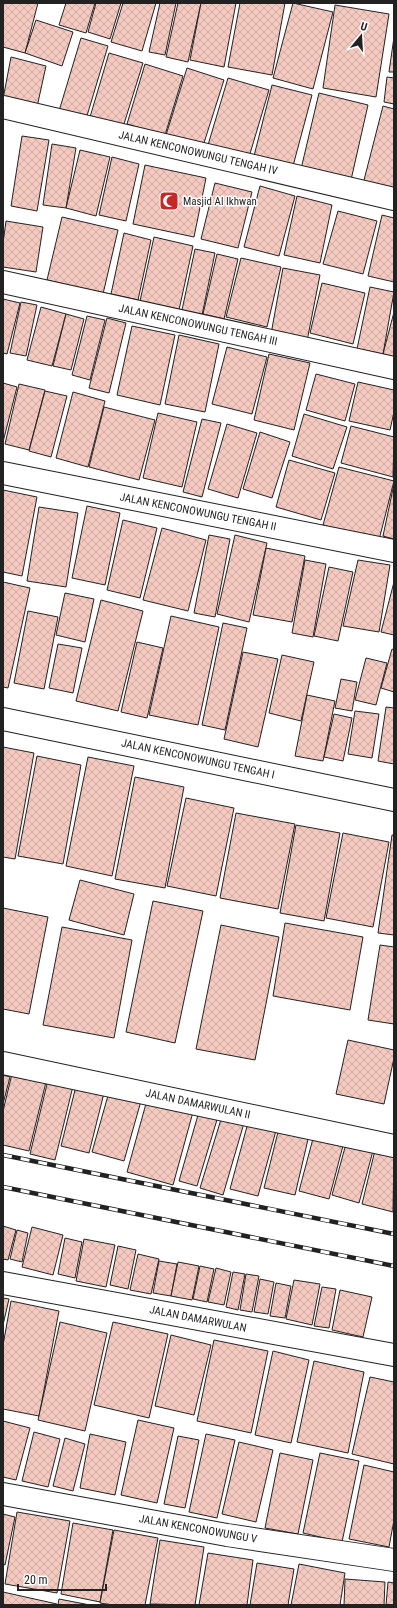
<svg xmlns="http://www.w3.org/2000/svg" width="397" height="1608" viewBox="0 0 397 1608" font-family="'Roboto Condensed',sans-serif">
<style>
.building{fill:url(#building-cross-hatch);stroke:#222}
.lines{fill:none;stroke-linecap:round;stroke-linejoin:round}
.minor-casing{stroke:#222;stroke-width:24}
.minor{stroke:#fff;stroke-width:22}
.rail-casing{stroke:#222;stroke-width:4.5}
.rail{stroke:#fff;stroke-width:3;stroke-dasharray:9;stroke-linecap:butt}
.labels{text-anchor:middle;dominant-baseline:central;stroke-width:3;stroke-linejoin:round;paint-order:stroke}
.street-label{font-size:11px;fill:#222;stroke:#fff}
.poi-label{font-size:11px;fill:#222;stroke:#fff;text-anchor:start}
</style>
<defs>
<pattern id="building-cross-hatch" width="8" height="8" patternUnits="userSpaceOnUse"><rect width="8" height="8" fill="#f3c9c0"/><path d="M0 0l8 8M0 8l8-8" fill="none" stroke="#d0aca5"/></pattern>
</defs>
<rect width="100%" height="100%" fill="#fff"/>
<g class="building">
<polygon points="3,3 38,3 25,53 3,47"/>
<polygon points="66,3 95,3 86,33 59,25"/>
<polygon points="96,3 121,3 110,39 88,32"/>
<polygon points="123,3 156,3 142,51 111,42"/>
<polygon points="160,3 176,3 165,55 149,52"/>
<polygon points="178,3 201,3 188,62 166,57"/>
<polygon points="201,3 236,3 224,67 190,60"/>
<polygon points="240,3 285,3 272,75 228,67"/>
<polygon points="293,3 333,12 313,89 273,78"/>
<polygon points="335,5 389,14 376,97 323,88"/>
<polygon points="36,20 73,32 62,66 25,53"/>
<polygon points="394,37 394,72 389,72"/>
<polygon points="81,38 108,46 86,119 59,111"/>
<polygon points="109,53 143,63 123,127 90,117"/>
<polygon points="11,57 46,66 37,107 3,99"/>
<polygon points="145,64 183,76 165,135 127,124"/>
<polygon points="187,68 224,80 203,146 166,135"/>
<polygon points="387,77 394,78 394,104 384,102"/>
<polygon points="228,78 269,90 249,157 208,145"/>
<polygon points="272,85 312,95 293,166 254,156"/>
<polygon points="319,93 368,105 351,180 301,169"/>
<polygon points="383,106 394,109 394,192 363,184"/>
<polygon points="22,136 49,140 37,211 11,206"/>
<polygon points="52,144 76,148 66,208 43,205"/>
<polygon points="80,150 110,157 96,216 66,208"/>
<polygon points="112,157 139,164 126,221 99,215"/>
<polygon points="145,165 206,178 194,237 133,224"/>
<polygon points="215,183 252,192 238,248 201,239"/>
<polygon points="260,186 295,196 279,256 244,247"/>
<polygon points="297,196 332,205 320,263 284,255"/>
<polygon points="338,211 377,221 363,274 323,264"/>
<polygon points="382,215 394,218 394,282 368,276"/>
<polygon points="62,217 118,230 103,294 47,280"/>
<polygon points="6,221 43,227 36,272 3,267 3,243"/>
<polygon points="124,233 151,240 138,300 111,294"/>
<polygon points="154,237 193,246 179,310 140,301"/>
<polygon points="195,249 215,253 202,315 182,310"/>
<polygon points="217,254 238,259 224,319 203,314"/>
<polygon points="241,258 281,267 267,327 226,317"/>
<polygon points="283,268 320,275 307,341 271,334"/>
<polygon points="322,283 365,293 353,344 310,333"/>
<polygon points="370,287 394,292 383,354 357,349"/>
<polygon points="3,299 20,303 7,354 3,353"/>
<polygon points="21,302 37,305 26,356 10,353"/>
<polygon points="41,307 66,314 52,366 27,360"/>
<polygon points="394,312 394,357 383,354"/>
<polygon points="66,314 84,319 71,370 53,366"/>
<polygon points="87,316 105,320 90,380 72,375"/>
<polygon points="107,318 126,323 109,393 89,388"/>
<polygon points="132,326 175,335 160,405 117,395"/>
<polygon points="179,335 219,344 205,412 165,404"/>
<polygon points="227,347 267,357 252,414 212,404"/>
<polygon points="269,354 310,363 294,430 254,420"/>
<polygon points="316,374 355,384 345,421 306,410"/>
<polygon points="358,382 394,390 394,412 390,430 349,421"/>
<polygon points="3,383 17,387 3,442"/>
<polygon points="19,384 45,390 29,450 5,444"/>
<polygon points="45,391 67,396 51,457 29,451"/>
<polygon points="73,392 105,401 88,467 56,458"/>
<polygon points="104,407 155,420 139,480 89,467"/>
<polygon points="158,413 197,422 182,487 143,478"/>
<polygon points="304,414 347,427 333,469 292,456"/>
<polygon points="202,419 221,423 202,497 183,492"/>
<polygon points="227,424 257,433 238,498 208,489"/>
<polygon points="351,426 394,437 393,477 341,463"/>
<polygon points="260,432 290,442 272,498 243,489"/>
<polygon points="289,460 335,473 321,520 276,507"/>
<polygon points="339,467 394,481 379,540 323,525"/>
<polygon points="394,484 394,539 383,536"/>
<polygon points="3,490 37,497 22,576 3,572"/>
<polygon points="87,506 120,513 105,585 72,578"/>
<polygon points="39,507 78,513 66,587 27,581"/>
<polygon points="123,520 157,528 140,598 107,590"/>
<polygon points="162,528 206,540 188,611 143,600"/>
<polygon points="209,535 230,539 215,617 194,613"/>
<polygon points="235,535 267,543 249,622 217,614"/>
<polygon points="266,548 305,556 292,622 253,615"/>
<polygon points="305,560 326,564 313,637 292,633"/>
<polygon points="358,560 390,565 379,632 343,626"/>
<polygon points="329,567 353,572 338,641 314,636"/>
<polygon points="3,582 30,588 8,688 3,687"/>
<polygon points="394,582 394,635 381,632"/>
<polygon points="65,593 94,599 85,642 56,635"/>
<polygon points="101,600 143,611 118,711 76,701"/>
<polygon points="28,611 58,617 44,689 14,683"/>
<polygon points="171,616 219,627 198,725 149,715"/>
<polygon points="223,623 247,628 225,730 202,725"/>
<polygon points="137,642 163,648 147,718 121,712"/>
<polygon points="58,644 82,648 73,693 49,688"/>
<polygon points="392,649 394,650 394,692 381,688"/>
<polygon points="243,652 278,659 258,747 224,739"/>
<polygon points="282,655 314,662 301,721 269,713"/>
<polygon points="366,658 387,663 376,705 355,700"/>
<polygon points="341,679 357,682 352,711 335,708"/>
<polygon points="307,695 335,701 323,761 295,756"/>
<polygon points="386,707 394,708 394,764 378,761"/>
<polygon points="355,711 379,714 372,758 348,754"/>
<polygon points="334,714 352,718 343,761 324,757"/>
<polygon points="3,747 34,753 15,859 3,857"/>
<polygon points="37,756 81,765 63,864 18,856"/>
<polygon points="88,757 134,766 112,876 66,866"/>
<polygon points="135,777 184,787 165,888 115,879"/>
<polygon points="186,798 234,808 216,896 167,886"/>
<polygon points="236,813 295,824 278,909 220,898"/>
<polygon points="296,825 340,833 324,921 280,913"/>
<polygon points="343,833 389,842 373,927 326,918"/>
<polygon points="392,835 394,835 394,935 378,933"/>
<polygon points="80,880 134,894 124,935 69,920"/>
<polygon points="153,901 203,911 175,1043 126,1032"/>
<polygon points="3,908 48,917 29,1014 3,1009"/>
<polygon points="285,923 363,937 350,1010 273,996"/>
<polygon points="221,925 279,937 255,1060 196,1049"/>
<polygon points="62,927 132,940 114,1038 43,1025"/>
<polygon points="380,945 394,947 394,1024 368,1020"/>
<polygon points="348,1040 394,1050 394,1058 384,1104 336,1094"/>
<polygon points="12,1074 46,1082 29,1151 3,1145 3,1111"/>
<polygon points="3,1075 10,1077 3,1104"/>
<polygon points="48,1080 73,1086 55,1160 30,1154"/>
<polygon points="76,1086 104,1093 89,1153 61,1146"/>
<polygon points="109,1092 141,1101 124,1161 92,1152"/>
<polygon points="147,1100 193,1112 173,1185 127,1172"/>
<polygon points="200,1108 219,1113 197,1186 179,1181"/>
<polygon points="222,1116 244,1123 223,1195 200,1188"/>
<polygon points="249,1119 277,1127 258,1196 230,1189"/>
<polygon points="279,1128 309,1135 295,1195 264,1188"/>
<polygon points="315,1131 345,1138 329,1199 299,1191"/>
<polygon points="347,1140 374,1147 359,1203 332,1195"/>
<polygon points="376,1146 394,1151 393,1212 362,1204"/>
<polygon points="3,1226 16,1230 8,1260 3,1259"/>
<polygon points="32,1227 63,1235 53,1275 22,1267"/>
<polygon points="17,1230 28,1233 22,1262 10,1259"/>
<polygon points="65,1238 82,1242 75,1278 58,1274"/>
<polygon points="84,1239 115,1245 106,1287 76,1281"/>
<polygon points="118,1246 136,1250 128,1289 110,1285"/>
<polygon points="138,1254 159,1259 151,1294 130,1290"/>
<polygon points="159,1261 177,1264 171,1296 153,1293"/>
<polygon points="178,1262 199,1266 192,1300 171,1296"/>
<polygon points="200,1266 214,1269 207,1302 193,1299"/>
<polygon points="216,1268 231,1272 224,1305 208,1302"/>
<polygon points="233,1272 245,1274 238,1310 226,1307"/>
<polygon points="246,1274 259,1276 252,1312 240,1310"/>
<polygon points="260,1279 274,1282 268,1314 254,1312"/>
<polygon points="294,1280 320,1284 312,1325 286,1319"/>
<polygon points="276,1283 291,1286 285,1318 270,1316"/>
<polygon points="322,1287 336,1289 329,1328 314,1326"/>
<polygon points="340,1290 372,1297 363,1337 332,1330"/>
<polygon points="3,1298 9,1299 3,1325"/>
<polygon points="11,1301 59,1311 39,1416 3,1409 3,1345"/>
<polygon points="60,1322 107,1333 85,1431 38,1420"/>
<polygon points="113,1322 168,1334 149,1418 94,1405"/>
<polygon points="171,1335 211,1345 194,1415 155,1406"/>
<polygon points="214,1340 268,1351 251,1433 197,1421"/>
<polygon points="273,1351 309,1360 291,1443 255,1435"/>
<polygon points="314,1361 364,1372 348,1453 297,1442"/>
<polygon points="370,1377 394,1382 394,1464 352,1454"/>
<polygon points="138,1420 174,1428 157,1503 121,1495"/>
<polygon points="3,1421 30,1428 16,1480 3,1477"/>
<polygon points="34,1432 60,1439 48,1487 22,1481"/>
<polygon points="90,1434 126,1442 115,1495 80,1488"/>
<polygon points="206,1434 235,1440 217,1518 189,1512"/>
<polygon points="178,1436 199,1440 185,1508 164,1504"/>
<polygon points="65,1438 85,1444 73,1491 53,1486"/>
<polygon points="239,1442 273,1450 256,1522 222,1514"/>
<polygon points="280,1453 313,1460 298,1534 265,1528"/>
<polygon points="320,1453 359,1461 342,1542 303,1533"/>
<polygon points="364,1465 394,1472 394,1520 389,1547 349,1539"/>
<polygon points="17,1512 70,1521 57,1593 5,1584"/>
<polygon points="3,1514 15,1517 5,1565 3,1564"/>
<polygon points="73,1523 113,1530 100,1602 61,1594"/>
<polygon points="114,1530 158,1538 145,1605 113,1605 100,1603"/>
<polygon points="160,1540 204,1547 195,1605 150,1604"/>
<polygon points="208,1553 253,1560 247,1605 199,1605"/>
<polygon points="257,1563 294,1569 288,1605 250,1605"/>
<polygon points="299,1564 345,1573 340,1605 291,1605"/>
<polygon points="345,1579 385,1582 384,1605 344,1605"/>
<polygon points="388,1582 394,1583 394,1605 386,1605"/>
<polygon points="3,1592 57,1604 56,1605 3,1605"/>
<polygon points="59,1599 90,1605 58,1605"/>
</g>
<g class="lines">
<defs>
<g id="minor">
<polyline points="3,107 394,199"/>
<polyline points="3,282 394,368"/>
<polyline points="3,473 394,551"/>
<polyline points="3,719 394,800"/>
<polyline points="3,1063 394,1146"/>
<polyline points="3,1283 394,1355"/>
<polyline points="3,1494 227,1535 394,1560"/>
</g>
</defs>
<use href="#minor" class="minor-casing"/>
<use href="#minor" class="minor"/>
<defs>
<g id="rail">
<polyline points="3,1155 394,1234"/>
<polyline points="3,1187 394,1266"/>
</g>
</defs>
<use href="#rail" class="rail-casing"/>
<use href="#rail" class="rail"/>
</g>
<defs>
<symbol id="mosque-square" viewBox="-11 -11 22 22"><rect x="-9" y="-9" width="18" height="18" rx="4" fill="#c62828" stroke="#fff"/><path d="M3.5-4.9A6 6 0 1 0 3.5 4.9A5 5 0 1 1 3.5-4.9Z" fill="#fff"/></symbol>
</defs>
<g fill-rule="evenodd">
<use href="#mosque-square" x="158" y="190" width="22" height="22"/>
</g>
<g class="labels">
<g class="street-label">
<text transform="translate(198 153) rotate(13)">JALAN KENCONOWUNGU TENGAH IV</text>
<text transform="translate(198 325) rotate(12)">JALAN KENCONOWUNGU TENGAH III</text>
<text transform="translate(198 512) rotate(11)">JALAN KENCONOWUNGU TENGAH II</text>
<text transform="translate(198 759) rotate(12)">JALAN KENCONOWUNGU TENGAH I</text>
<text transform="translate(198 1104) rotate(12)">JALAN DAMARWULAN II</text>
<text transform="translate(198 1319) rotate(11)">JALAN DAMARWULAN</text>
<text transform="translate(198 1529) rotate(10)">JALAN KENCONOWUNGU V</text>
</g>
<g class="poi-label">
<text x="183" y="201">Masjid Al Ikhwan</text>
</g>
</g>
<rect width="397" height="1608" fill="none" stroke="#222222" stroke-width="8"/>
<g transform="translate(361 36) rotate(18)" stroke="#ffffff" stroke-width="3" paint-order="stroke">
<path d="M0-3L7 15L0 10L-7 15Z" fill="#222222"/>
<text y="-6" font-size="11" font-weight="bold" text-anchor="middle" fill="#222222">U</text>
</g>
<path d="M18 1584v6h88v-6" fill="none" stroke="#222222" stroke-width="2"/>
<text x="24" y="1584" font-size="12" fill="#222222" stroke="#ffffff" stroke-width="3" paint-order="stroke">20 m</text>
</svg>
